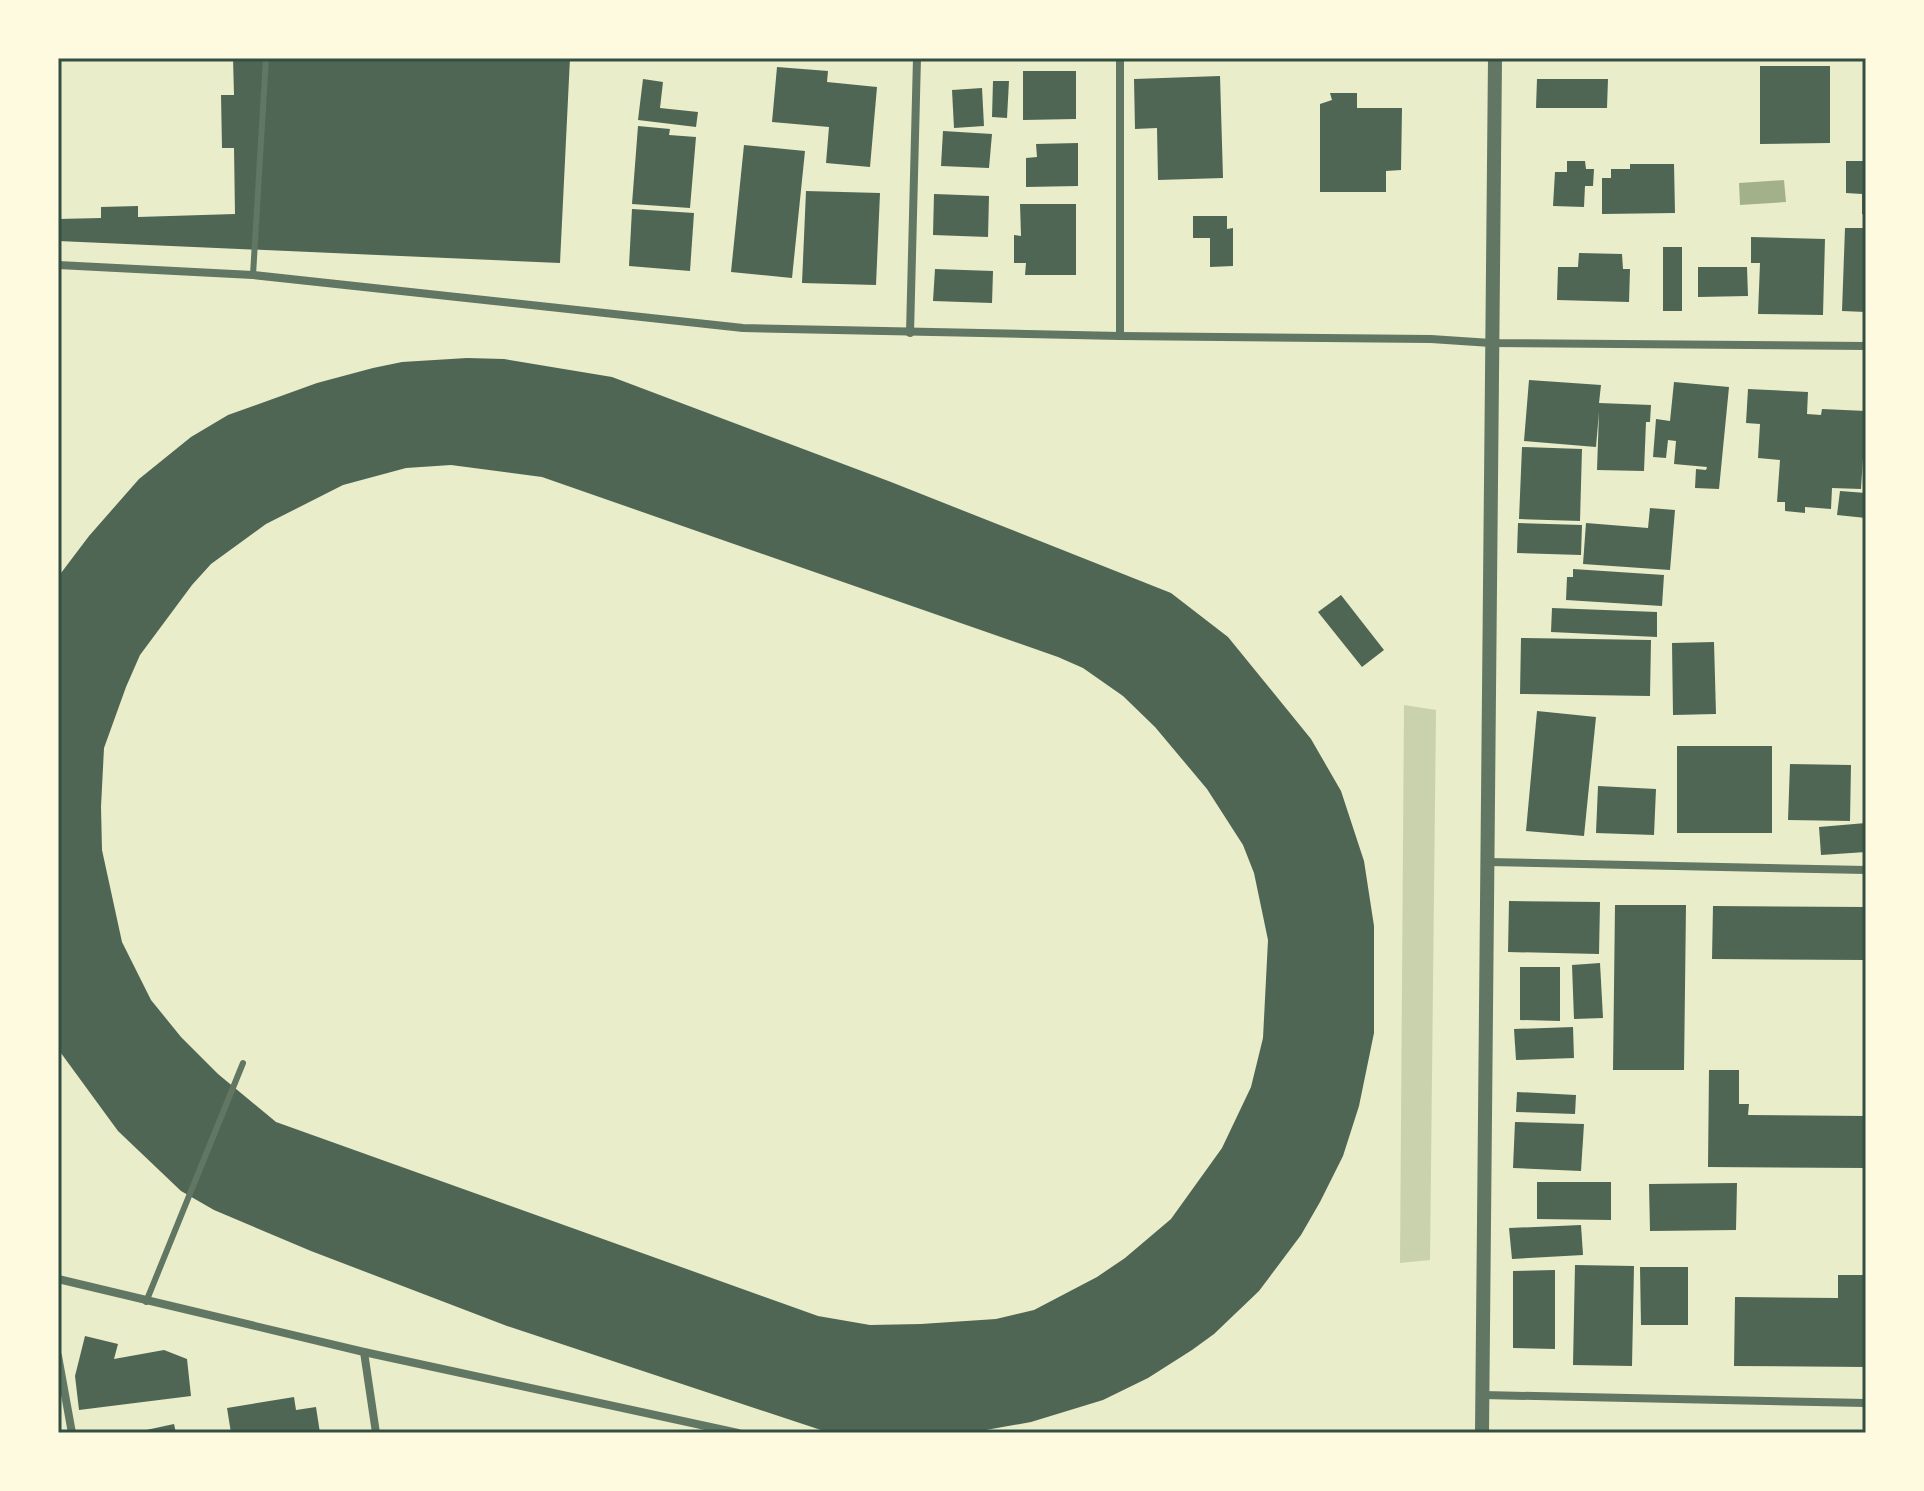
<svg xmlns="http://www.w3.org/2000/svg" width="1924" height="1491" viewBox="0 0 1924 1491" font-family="Commissioner,sans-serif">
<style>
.green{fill:#cad2ad}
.water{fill:#a3b18a}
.building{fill:#4f6655;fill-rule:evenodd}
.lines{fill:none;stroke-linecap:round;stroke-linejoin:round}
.service{stroke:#617663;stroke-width:6}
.minor{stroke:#617663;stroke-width:8}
.tertiary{stroke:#617663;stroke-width:14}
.neatline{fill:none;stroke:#344e41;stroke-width:3}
</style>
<rect width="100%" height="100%" fill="#e9edc9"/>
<polygon class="green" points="1404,705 1436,710 1430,1260 1400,1263"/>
<polygon class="water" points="1784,180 1786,202 1740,205 1739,183"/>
<g class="building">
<polygon points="233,58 570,58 560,263 58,241 58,219 101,218 101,207 138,206 138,217 235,214 234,148 222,148 221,95 234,95"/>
<polygon points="1760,66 1830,66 1830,143 1760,144"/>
<polygon points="777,67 828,71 827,82 877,87 870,167 826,163 829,127 772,122"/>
<polygon points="1023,71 1076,71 1076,119 1023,120"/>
<polygon points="1220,76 1223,178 1158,180 1157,128 1135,129 1134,79"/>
<polygon points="643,79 663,82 660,108 698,112 696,127 638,120"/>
<polygon points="1537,79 1608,79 1607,108 1536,108"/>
<polygon points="993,81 1009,81 1007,118 992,117"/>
<polygon points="982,88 984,126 954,128 952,90"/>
<polygon points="1330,93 1357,93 1357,108 1402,108 1401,170 1386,171 1386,192 1320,192 1320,104 1332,100"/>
<polygon points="638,126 670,129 669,135 696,137 690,208 632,204"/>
<polygon points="943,131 992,134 989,168 941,166"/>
<polygon points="1078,143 1078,186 1026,187 1026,158 1037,157 1036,144"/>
<polygon points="744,145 805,151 792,278 731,272"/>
<polygon points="1567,161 1585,161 1586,169 1594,169 1593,186 1585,186 1584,207 1553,206 1555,172 1567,172"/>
<polygon points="1846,161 1866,161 1866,214 1862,214 1862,194 1846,193"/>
<polygon points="1630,164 1674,164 1675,213 1602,214 1602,178 1611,178 1611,169 1630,169"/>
<polygon points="806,191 880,193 876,285 802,283"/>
<polygon points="934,194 989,196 988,237 933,235"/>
<polygon points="1020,204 1076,204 1076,275 1025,275 1026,263 1014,263 1014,235 1021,236"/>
<polygon points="632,209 694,213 690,271 629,266"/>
<polygon points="1193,216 1227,216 1227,229 1233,228 1233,266 1210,267 1210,238 1193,238"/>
<polygon points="1845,228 1866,228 1866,312 1842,311"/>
<polygon points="1751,237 1825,239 1823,315 1758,314 1760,263 1751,263"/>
<rect x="1663" y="247" width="19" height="64"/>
<polygon points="1579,253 1622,254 1623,269 1630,269 1629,302 1557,300 1558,267 1578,267"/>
<polygon points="1698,267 1747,267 1748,296 1698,297"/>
<polygon points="935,269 993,271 992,303 933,301"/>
<path d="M467,358L504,359L612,377L891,482L1171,593L1228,637L1311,739L1341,791L1364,861L1374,926V1033L1359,1106L1343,1156L1320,1202L1301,1235L1259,1291L1214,1334L1192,1350L1148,1378L1103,1400L1031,1422L969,1433H830L507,1326L311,1251L214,1210L181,1191L118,1131L58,1049V577L89,536L139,479L191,437L228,415L317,383L373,368L402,362ZM451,465L542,477L1058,657L1083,668L1123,696L1155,727L1207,789L1243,845L1254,873L1268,940L1263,1038L1251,1087L1222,1148L1171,1219L1125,1258L1097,1277L1034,1310L996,1319L921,1324L870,1325L818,1316L276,1122L218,1074L181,1037L151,1000L122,942L102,850L101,807L104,748L126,687L140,655L192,585L211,564L266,524L343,485L406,468Z"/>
<polygon points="1529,380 1601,385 1599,403 1651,405 1650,422 1646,422 1644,471 1597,470 1599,412 1596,447 1524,441"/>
<polygon points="1674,382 1729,387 1719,489 1695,488 1696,469 1706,470 1707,467 1674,464 1676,441 1668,440 1666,458 1653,457 1656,419 1670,421"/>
<polygon points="1748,389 1808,392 1807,414 1821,415 1822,409 1866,411 1861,489 1832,488 1831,509 1805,507 1805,513 1785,511 1785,502 1777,502 1780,460 1758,458 1760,424 1746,423"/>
<polygon points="1522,447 1582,449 1580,521 1519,519"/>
<polygon points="1840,491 1866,493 1866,518 1837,515"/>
<polygon points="1650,508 1675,510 1670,570 1583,564 1586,523 1648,528"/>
<polygon points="1518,523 1582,525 1581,555 1517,553"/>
<polygon points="1573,569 1664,575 1662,606 1566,600 1567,577 1573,577"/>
<polygon points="1341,595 1384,650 1362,667 1318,612"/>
<polygon points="1552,608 1657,612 1657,637 1551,632"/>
<polygon points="1521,638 1651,640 1650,696 1520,694"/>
<polygon points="1714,642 1716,714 1673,715 1672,643"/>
<polygon points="1537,711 1596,717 1584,836 1526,831"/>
<rect x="1677" y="746" width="95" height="87"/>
<polygon points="1790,764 1851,765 1850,821 1788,820"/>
<polygon points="1598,786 1656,789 1654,835 1596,833"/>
<polygon points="1866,823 1866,852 1821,855 1819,827"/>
<polygon points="1509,901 1600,902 1599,954 1508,952"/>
<polygon points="1615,905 1686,905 1684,1070 1613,1070"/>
<polygon points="1713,906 1866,907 1866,960 1712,959"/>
<polygon points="1600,963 1603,1018 1574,1019 1572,965"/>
<polygon points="1520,967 1560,967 1560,1021 1520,1020"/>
<polygon points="1573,1027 1574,1058 1516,1060 1514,1029"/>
<polygon points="1709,1070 1739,1070 1739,1104 1749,1104 1748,1115 1866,1116 1866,1168 1708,1167"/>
<polygon points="1517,1092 1576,1095 1575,1114 1516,1112"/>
<polygon points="1515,1122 1584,1124 1581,1171 1513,1168"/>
<polygon points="1537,1182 1611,1182 1611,1220 1537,1219"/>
<polygon points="1737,1183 1736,1230 1650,1231 1649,1184"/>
<polygon points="1581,1225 1583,1255 1512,1259 1509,1228"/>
<polygon points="1575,1265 1634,1266 1632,1366 1573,1365"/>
<polygon points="1640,1267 1688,1267 1688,1325 1641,1325"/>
<polygon points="1555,1270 1555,1349 1513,1348 1513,1271"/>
<polygon points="1838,1275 1866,1275 1866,1367 1734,1366 1735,1297 1838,1298"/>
<polygon points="85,1336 118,1344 114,1359 164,1350 187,1359 191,1396 79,1410 75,1376"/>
<polygon points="294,1397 296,1410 316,1407 320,1433 231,1433 227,1408"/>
<polygon points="174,1424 176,1433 137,1433 137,1432"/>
</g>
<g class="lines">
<g class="service">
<polyline points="253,275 266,58"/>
<polyline points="146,1302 243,1063"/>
</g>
<g class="minor">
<polyline points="58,265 253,275 743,328 1120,336 1431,339 1491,343 1866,346"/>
<polyline points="910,333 917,58"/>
<polyline points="1120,336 1120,58"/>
<polyline points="1489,862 1866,870"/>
<polyline points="58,1279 364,1352 738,1433"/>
<polyline points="364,1352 376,1433"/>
<polyline points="58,1356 72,1433"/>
<polyline points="1483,1395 1866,1403"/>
</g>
<polyline class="tertiary" points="1482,1433 1495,58"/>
</g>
<rect width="1924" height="1491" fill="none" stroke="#fefae0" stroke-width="120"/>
<rect x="60" y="60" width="1804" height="1371" class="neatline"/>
</svg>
